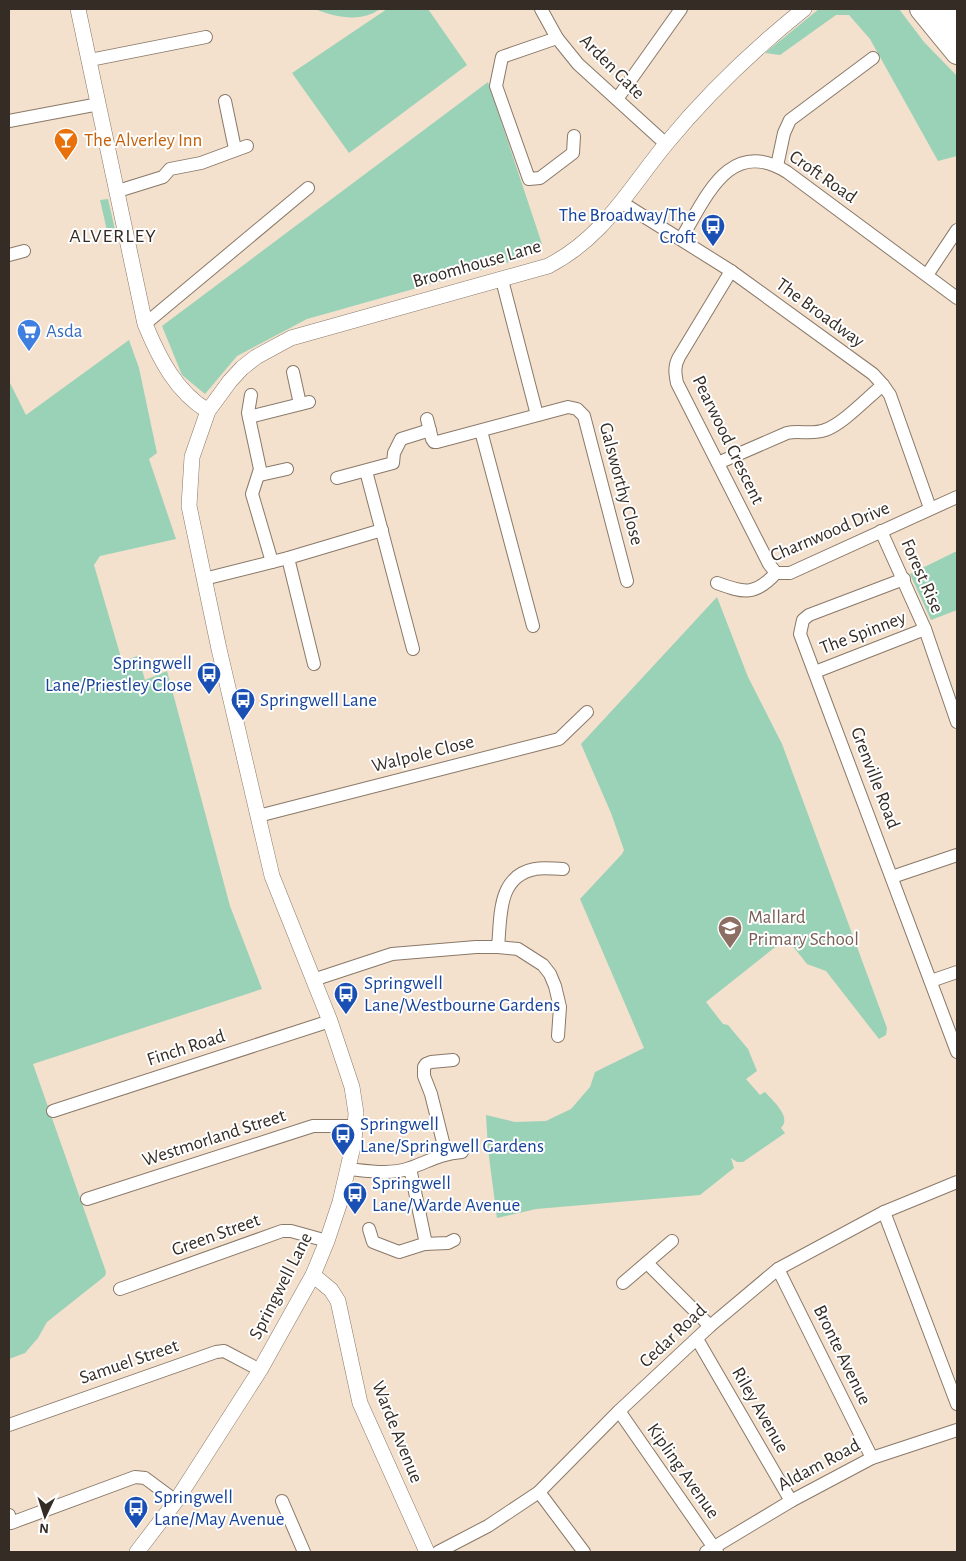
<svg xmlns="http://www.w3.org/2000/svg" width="966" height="1561" viewBox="0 0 966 1561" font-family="'Alegreya Sans',sans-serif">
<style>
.green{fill:#9ad2b7}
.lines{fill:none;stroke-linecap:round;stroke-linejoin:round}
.minor-casing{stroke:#8a7968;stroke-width:14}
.tertiary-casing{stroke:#8a7968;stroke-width:16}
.motorway-casing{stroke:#8a7968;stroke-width:24}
.minor{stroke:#fff;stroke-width:12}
.tertiary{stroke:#fff;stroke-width:15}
.motorway{stroke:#fff;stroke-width:22}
.labels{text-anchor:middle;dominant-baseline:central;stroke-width:4;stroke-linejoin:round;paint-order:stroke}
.street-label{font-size:19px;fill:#342c25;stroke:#fff}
.food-label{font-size:19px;fill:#c56008;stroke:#fff;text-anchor:start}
.transit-label{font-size:19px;fill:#164399;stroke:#fff;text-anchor:start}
.shop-label{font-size:19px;fill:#366cbe;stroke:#fff;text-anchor:start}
.education-label{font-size:19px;fill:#785e54;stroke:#fff;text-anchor:start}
.neighbourhood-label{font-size:20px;letter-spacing:1px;fill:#342c25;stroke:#fff}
</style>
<rect width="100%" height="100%" fill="#f3e0cd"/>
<g class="green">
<path d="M315,9H380C361,23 335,17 315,9Z"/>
<polygon points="387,9 428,9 467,65 349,153 292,73"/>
<polygon points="819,9 899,9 924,42 957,76 957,156 938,161 870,39 849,15 836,15 780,55 765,53"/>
<polygon points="488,82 542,244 509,262 307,319 237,356 205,394 182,375 162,326"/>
<polygon points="108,199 116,234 108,235 100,200"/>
<polygon points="129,340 139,368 157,453 149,459 176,539 100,556 94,565 122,661 138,656 145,680 167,671 230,906 262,989 33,1064 106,1272 105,1276 47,1322 38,1338 25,1353 9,1359 9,381 26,415"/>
<polygon points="957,551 957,610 931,620 910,574"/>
<path d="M717,597L748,677L782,744L887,1028L886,1035L879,1039L826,971L807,964L788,940H784L706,1002L723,1024L728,1025L748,1049L757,1071L746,1079L760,1095L765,1092C773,1101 792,1117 781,1128L785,1133L743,1162H737L731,1158L734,1168L700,1195L536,1209L497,1218L488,1149L486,1115L515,1122L546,1121L571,1109L590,1087L595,1072L644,1048L580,899L622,854L624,850L611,813L581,744Z"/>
</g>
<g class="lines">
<defs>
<g id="minor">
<polyline points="541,9 557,38 578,64 666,144"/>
<polyline points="557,38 502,57 496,86 529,179 540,178 573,153 574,136"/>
<polyline points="90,60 206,37"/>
<polyline points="617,99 681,9"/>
<polyline points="225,101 235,149"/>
<polyline points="9,121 99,104"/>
<polyline points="777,166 784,133 790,120 873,58"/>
<polyline points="118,191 163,177 170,169 201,163 247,146"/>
<polyline points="621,202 731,271 873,374 883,385 890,395 930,508"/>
<path d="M681,239C706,198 729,136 787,172L957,298"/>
<polyline points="9,255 24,251"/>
<path d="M731,271L679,357C674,366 675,373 677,383L769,564L776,573"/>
<polyline points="927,275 957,230"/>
<polyline points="502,280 537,415"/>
<polyline points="145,324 308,188"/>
<polyline points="293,372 300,404"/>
<polyline points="251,395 248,413 260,469 252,494 272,562"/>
<polyline points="249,417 309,402"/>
<polyline points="427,419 432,439 434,442 437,442 568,407 577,409 584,416 627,581"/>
<polyline points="481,431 533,626"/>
<path d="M718,463L787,433C799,430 812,435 825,430C843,424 868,397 883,385"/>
<polyline points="366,471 413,649"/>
<polyline points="260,475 287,469"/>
<polyline points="337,478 393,463 394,453 401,439 430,430"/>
<polyline points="881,531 925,629 957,722"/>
<polyline points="288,558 314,664"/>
<polyline points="776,573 790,573 957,497"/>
<polyline points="204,579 288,558 382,530"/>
<polyline points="904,579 809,615 803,620 800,634 957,1052"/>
<path d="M717,583C744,593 755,596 776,573"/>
<polyline points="815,672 925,629"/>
<polyline points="258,816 559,739 587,712"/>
<polyline points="892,877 957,855"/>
<path d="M498,947C501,917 497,876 535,869C544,867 554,869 563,869"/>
<polyline points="313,980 392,954 476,947 498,947 518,949 543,965 550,974 555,986 560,1007 558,1036"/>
<polyline points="931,981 957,972"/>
<polyline points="53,1111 330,1021"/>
<polyline points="446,1154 431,1094 424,1076 424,1067 426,1064 431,1062 453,1060"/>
<polyline points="410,1168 426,1244"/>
<path d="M348,1169C368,1171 391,1175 410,1168C430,1161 439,1154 462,1152"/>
<polyline points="87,1199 313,1126 355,1126"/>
<polyline points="884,1212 957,1404"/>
<polyline points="369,1229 373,1242 399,1252 424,1244 448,1243 454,1240"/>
<polyline points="647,1263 710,1326"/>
<polyline points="778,1269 872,1458"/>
<polyline points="623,1283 672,1241"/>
<polyline points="120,1289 282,1231 291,1231 327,1241"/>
<polyline points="697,1339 791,1501"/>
<polyline points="619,1411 717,1552"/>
<polyline points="9,1425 216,1352 224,1351 260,1370"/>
<polyline points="539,1492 584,1552"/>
<polyline points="282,1501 304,1552"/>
<polyline points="9,1515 11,1523 135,1477 145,1478 176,1501"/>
<polyline points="438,1552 488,1526 539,1492 619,1411 710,1326 778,1269 884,1212 957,1182"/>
<polyline points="706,1552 791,1501 872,1458 957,1430"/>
</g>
<g id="tertiary">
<path d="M78,9L145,324C159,358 176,392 208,411"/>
<polyline points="313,1275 331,1290 338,1301 360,1403 427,1552"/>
<path d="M137,1552L176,1501L260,1370L313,1275L327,1241L340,1202L354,1142L356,1113L352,1087L330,1021L272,876L219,649L189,506L192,457L208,411L230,381L242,368L256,357L291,338L548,266C603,238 628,190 666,144C707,94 753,50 804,9"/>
</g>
<g id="motorway">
<polyline points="921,9 957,53"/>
<polyline points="944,9 957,24"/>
</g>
</defs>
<use href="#minor" class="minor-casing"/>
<use href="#tertiary" class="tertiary-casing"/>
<use href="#motorway" class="motorway-casing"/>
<use href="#minor" class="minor"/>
<use href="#tertiary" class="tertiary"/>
<use href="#motorway" class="motorway"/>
</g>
<defs>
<symbol id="bar-pin" viewBox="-11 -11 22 30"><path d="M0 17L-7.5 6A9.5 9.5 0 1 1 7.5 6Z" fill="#e8710a" stroke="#fff"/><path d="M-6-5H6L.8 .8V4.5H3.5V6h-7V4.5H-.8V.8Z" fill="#fff"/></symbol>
<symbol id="bus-pin" viewBox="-11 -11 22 30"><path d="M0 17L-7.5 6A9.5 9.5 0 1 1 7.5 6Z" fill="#1a4fb4" stroke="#fff"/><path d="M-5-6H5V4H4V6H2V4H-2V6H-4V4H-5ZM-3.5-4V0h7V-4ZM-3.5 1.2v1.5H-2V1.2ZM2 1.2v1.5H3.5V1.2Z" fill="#fff"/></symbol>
<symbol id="supermarket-pin" viewBox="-11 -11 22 30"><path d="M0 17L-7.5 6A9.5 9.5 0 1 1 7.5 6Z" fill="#3f7fe0" stroke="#fff"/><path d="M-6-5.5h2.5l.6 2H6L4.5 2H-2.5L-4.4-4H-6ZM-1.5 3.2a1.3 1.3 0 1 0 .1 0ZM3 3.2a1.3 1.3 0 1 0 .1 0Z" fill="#fff"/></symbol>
<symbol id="school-pin" viewBox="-11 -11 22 30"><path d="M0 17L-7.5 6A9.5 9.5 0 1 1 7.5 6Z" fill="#8d6e63" stroke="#fff"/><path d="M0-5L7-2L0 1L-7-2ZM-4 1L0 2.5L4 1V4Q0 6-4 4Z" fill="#fff"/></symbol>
</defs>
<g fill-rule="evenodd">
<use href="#bar-pin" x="52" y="126" width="28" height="38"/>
<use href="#bus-pin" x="699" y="212" width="28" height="38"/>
<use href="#supermarket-pin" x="15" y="317" width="28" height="38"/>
<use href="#bus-pin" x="195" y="660" width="28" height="38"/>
<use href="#bus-pin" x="229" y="686" width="28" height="38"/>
<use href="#school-pin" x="716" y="914" width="28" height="38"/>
<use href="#bus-pin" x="332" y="980" width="28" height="38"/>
<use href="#bus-pin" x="329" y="1121" width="28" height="38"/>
<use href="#bus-pin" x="341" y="1180" width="28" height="38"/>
<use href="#bus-pin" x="122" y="1494" width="28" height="38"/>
</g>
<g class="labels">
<g class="street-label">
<text transform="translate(612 67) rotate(45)">Arden Gate</text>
<text transform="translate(823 177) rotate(35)">Croft Road</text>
<text transform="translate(477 264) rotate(-16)">Broomhouse Lane</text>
<text transform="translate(820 313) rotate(36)">The Broadway</text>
<text transform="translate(728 440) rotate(64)">Pearwood Crescent</text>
<text transform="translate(621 484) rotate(75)">Galsworthy Close</text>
<text transform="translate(830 532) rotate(-23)">Charnwood Drive</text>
<text transform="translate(922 576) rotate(66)">Forest Rise</text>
<text transform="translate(863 633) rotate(-21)">The Spinney</text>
<text transform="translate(423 754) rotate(-14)">Walpole Close</text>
<text transform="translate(875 778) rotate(69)">Grenville Road</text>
<text transform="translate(186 1048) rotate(-18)">Finch Road</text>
<text transform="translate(214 1138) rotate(-18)">Westmorland Street</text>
<text transform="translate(216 1235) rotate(-20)">Green Street</text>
<text transform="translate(281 1286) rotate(-63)">Springwell Lane</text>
<text transform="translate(673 1336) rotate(-43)">Cedar Road</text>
<text transform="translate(842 1355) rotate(64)">Bronte Avenue</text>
<text transform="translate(129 1362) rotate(-19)">Samuel Street</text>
<text transform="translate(760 1410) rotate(60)">Riley Avenue</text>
<text transform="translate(397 1432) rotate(68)">Warde Avenue</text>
<text transform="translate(819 1465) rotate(-28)">Aldam Road</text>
<text transform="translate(683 1471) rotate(55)">Kipling Avenue</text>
</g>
<g class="food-label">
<text x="84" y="140">The Alverley Inn</text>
</g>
<g class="transit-label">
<text x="696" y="215" text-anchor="end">The Broadway/The<tspan x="696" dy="22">Croft</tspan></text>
<text x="192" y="663" text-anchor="end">Springwell<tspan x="192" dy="22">Lane/Priestley Close</tspan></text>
<text x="260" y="700">Springwell Lane</text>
<text x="364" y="983">Springwell<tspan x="364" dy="22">Lane/Westbourne Gardens</tspan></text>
<text x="360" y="1124">Springwell<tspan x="360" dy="22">Lane/Springwell Gardens</tspan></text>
<text x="372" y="1183">Springwell<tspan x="372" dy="22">Lane/Warde Avenue</tspan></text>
<text x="154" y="1497">Springwell<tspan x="154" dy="22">Lane/May Avenue</tspan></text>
</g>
<g class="shop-label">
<text x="46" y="331">Asda</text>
</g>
<g class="education-label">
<text x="748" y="917">Mallard<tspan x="748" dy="22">Primary School</tspan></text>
</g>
<g class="neighbourhood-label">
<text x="113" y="236">ALVERLEY</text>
</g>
</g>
<rect width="966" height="1561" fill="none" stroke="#342c25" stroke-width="20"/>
<g transform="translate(45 1516) rotate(184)" stroke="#ffffff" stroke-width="4" paint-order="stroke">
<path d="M0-4L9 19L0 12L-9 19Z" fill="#342c25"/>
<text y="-8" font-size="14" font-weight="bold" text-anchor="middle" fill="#342c25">N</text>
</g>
</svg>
